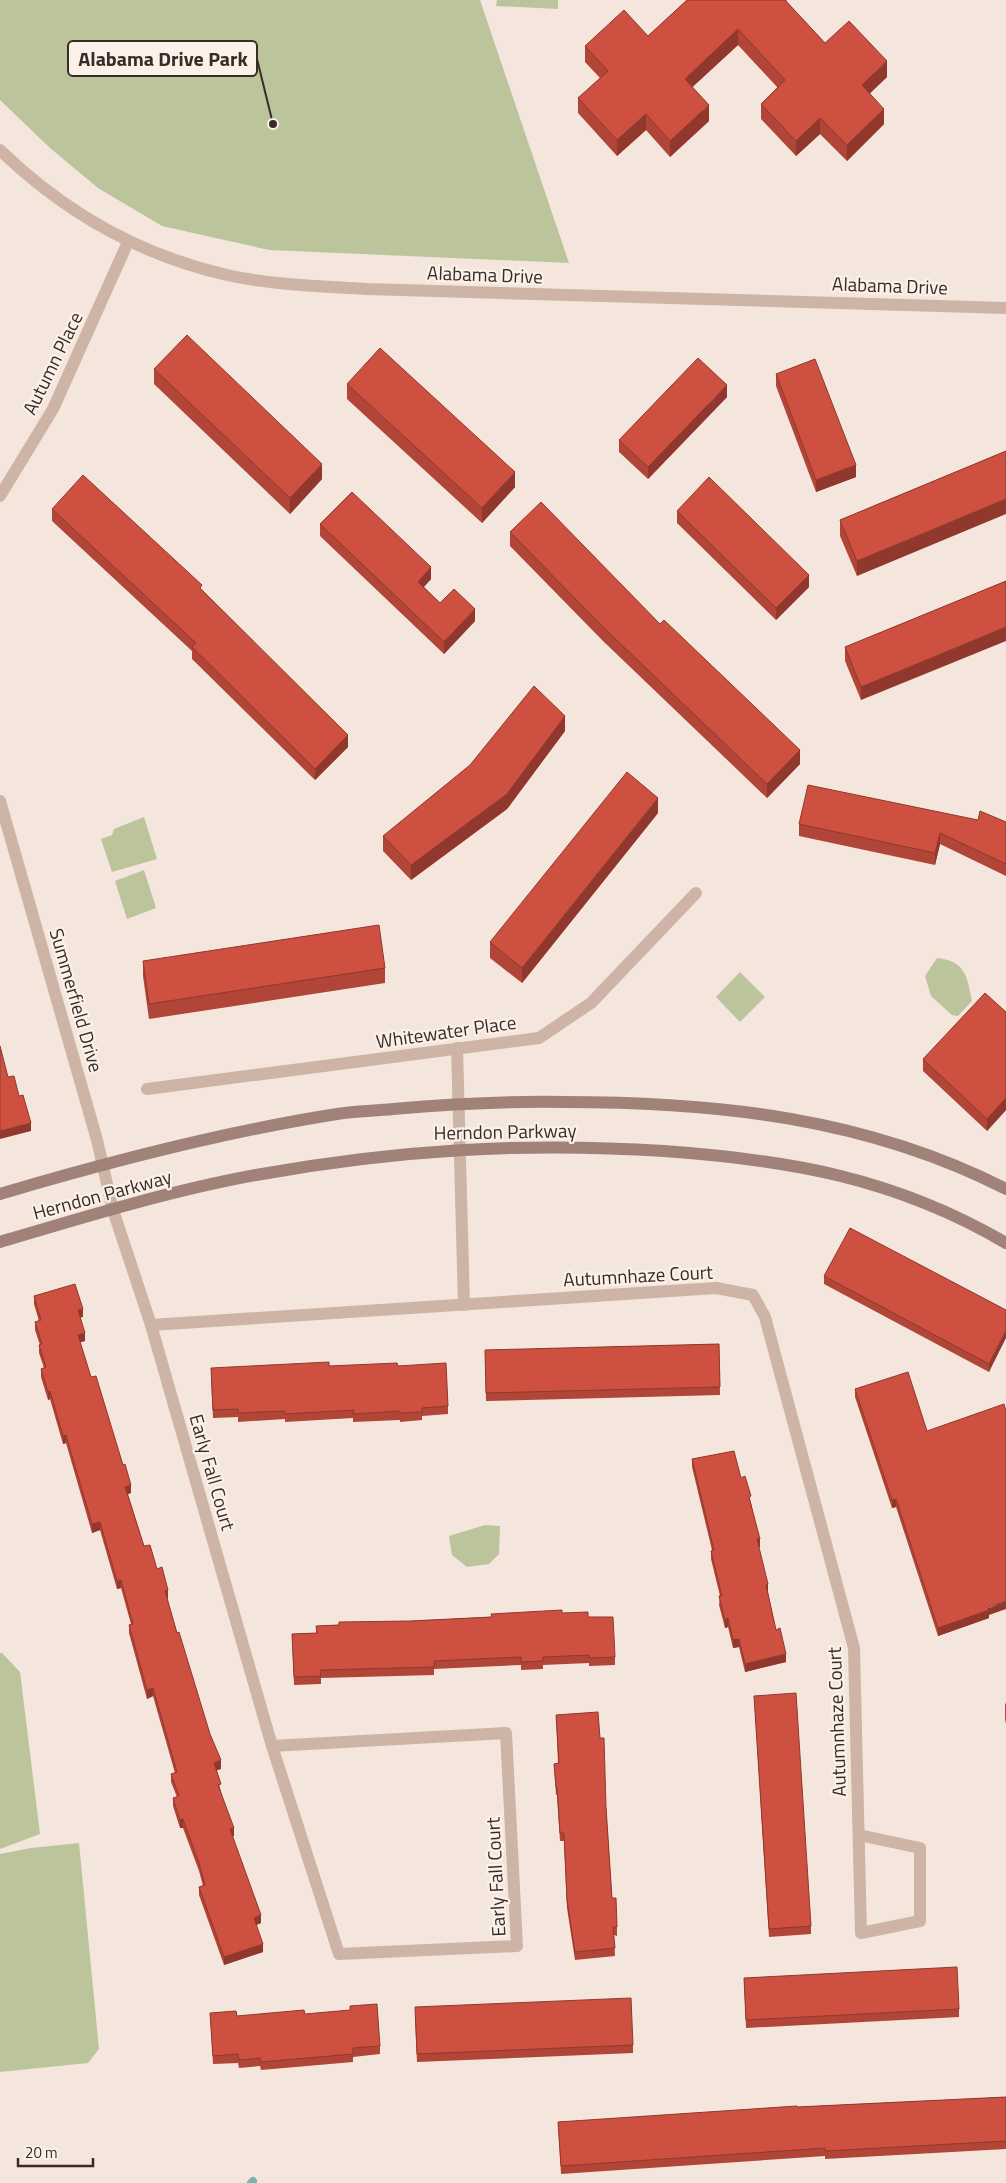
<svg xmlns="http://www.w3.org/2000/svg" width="1006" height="2183" viewBox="0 0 1006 2183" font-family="'Titillium Web',sans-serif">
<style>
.green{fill:#bcc49b}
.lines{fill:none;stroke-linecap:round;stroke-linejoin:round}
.stream{stroke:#79b3ae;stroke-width:8}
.street{stroke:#cdb4a7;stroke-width:12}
.secondary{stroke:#a18278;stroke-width:12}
.wall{fill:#b14537}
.shaded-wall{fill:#90382d}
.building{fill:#ce5040;stroke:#90382d}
.labels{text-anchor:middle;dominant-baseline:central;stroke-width:4.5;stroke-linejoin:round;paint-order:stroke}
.street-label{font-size:19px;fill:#392b28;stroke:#fbf1e9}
.leader{fill:none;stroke:#392b28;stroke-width:2}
.callout-dot{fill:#392b28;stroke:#fbf1e9;stroke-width:2}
.callout{fill:#fbf1e9;stroke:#392b28;stroke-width:2}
.callout-label{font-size:20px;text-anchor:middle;font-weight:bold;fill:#392b28}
</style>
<rect width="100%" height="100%" fill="#f4e6dc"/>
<g class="green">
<polygon points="0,0 480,0 569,263 269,250 162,226 98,188 50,148 0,100"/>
<polygon points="497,0 558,0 558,9 496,6"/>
<polygon points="144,817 157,859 112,872 101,839 112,835 114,829"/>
<polygon points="144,870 156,908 127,919 115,881"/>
<path d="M937,958C966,961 967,977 972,1001L958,1016L952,1015L931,996L925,976Z"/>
<polygon points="740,972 765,997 740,1022 716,997"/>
<polygon points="485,1525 500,1526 499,1554 489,1564 467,1567 452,1555 449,1536"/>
<polygon points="0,1653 2,1653 20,1672 40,1834 0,1849"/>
<polygon points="79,1843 99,2049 88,2063 0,2072 0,1854 31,1848"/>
</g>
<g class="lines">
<polyline class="stream" points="251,2183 253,2181"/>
<g class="street">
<path d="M0,150C64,212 139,255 227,275C272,285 320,286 367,289L1006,308"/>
<polyline points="0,496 53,409 128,242"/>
<polyline points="0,801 97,1140 113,1210 151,1325 272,1746"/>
<polyline points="457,1048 464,1305"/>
<polyline points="147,1089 539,1038 591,1003 696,893"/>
<polyline points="151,1325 716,1288 753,1295 765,1317 854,1648 861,1933 920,1921 920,1848 859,1835"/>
<polygon points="506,1733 517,1946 339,1954 272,1746"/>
</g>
<g class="secondary">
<path d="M0,1194C111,1161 222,1132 337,1114C355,1111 375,1111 393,1109C451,1104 507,1101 564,1102C718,1102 867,1118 1006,1189"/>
<path d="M0,1242C84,1217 169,1191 256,1175C394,1150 524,1142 664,1151C790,1160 895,1178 1006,1243"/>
</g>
</g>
<g class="wall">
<polygon points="687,0 787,0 786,1 825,43 887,77 870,93 884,124 847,161 820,134 796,156 761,119 761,104 778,88 738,45 692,87 709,121 670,157 646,130 617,156 578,113 578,98 600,78 585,62 585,46 648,36"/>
<polygon points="154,369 322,479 290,514 154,384"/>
<polygon points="776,374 856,477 816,492 776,386"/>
<polygon points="347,384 515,487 482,523 347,399"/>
<polygon points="727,397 648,479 619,452 619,440"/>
<polygon points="1006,451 857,576 840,536 840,520"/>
<polygon points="52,509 202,590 348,747 315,780 192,659 192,651 52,521"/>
<polygon points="677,511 809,587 776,620 677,523"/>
<polygon points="320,524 431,579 424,587 440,603 475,621 444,654 320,536"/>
<polygon points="510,532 660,624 800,764 767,798 603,641 510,546"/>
<polygon points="1006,581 861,700 845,661 845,647"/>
<polygon points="565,731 507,809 411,880 383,851 383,836"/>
<polygon points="658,813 522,983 490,958 490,942"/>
<polygon points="978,820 1006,822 1006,876 940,844 935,865 799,836 799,824"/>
<polygon points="143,961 385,968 385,983 149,1019 143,976"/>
<polygon points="1006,1012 1006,1110 987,1131 923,1071 923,1059"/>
<polygon points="824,1276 1006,1310 989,1372 824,1284"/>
<polygon points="34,1296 83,1317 80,1317 85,1341 80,1342 91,1377 131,1493 128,1494 144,1546 157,1569 168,1598 167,1598 177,1633 221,1769 216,1770 221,1792 234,1836 232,1836 261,1923 256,1925 263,1952 224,1965 199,1895 199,1887 203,1886 199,1871 183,1828 180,1828 173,1806 173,1798 177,1797 171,1782 171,1774 175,1773 153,1696 147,1699 129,1633 129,1625 131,1624 121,1588 117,1589 100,1530 92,1533 66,1443 63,1444 50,1399 48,1400 41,1377 41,1369 44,1368 39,1353 39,1345 40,1345 35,1330 35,1322 39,1321 34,1304"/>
<polygon points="719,1344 720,1395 486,1401 485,1350"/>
<polygon points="329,1366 398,1366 448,1406 448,1414 422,1416 422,1420 400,1422 400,1420 353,1422 353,1418 285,1422 285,1419 238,1422 238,1417 213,1418 211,1376"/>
<polygon points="855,1389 927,1431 989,1615 989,1618 938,1636 896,1507 892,1508 855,1397"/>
<polygon points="692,1459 741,1478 751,1503 760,1547 759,1547 768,1592 768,1593 776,1630 786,1662 745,1672 739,1647 733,1648 728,1627 725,1628 719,1605 720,1596 711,1559 711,1551 712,1550 692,1467"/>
<polygon points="562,1613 588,1617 615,1657 615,1665 589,1666 589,1663 543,1665 543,1669 521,1670 521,1665 434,1669 434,1675 321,1678 321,1684 294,1685 292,1634 316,1633 316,1626"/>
<polygon points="754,1696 811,1926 811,1934 769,1937"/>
<polygon points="1006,1703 1006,1724 1005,1719 1005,1704"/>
<polygon points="556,1715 606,1807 612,1898 617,1927 617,1936 614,1935 615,1956 575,1960 567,1908 564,1841 560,1841 557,1795 556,1795 554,1764 558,1763"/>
<polygon points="744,1978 959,2009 959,2017 746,2028"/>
<polygon points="210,2013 237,2016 305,2014 380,2046 380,2054 353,2057 353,2062 261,2070 260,2066 239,2068 238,2063 213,2064"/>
<polygon points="415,2015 633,2045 633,2053 417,2062"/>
<polygon points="1006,2097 1006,2149 825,2159 825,2156 561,2174 558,2122 797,2107"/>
</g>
<g class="shaded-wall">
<polygon points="738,29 738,45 685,94 685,79"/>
<polygon points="887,61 887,77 862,101 862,85"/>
<polygon points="709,105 709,121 670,157 670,141"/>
<polygon points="884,109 884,124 847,161 847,145"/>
<polygon points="646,114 646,130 617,156 617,140"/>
<polygon points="820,118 820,134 796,156 796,141"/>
<polygon points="727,385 727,397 648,479 648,467"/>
<polygon points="322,464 322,479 290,514 290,498"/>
<polygon points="856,465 856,477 816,492 816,480"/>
<polygon points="515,472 515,487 482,523 482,508"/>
<polygon points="1006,499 1006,514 857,576 857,561"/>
<polygon points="431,567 431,579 418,593 418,582"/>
<polygon points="809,575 809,587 776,620 776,608"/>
<polygon points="475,609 475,621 444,654 444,642"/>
<polygon points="1006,627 1006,641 861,700 861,687"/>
<polygon points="565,716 565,731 507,809 411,880 411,865"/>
<polygon points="348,735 348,747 315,780 315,769"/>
<polygon points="800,750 800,764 767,798 767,784"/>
<polygon points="658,798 658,813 522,983 522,968"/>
<polygon points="940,833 940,844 935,865 935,853"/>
<polygon points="1006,1098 1006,1110 987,1131 987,1119"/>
<polygon points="31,1123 31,1131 0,1139 0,1131"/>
<polygon points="83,1309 83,1317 78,1318 78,1310"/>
<polygon points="1006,1330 1006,1338 989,1372 989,1364"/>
<polygon points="85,1333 85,1341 78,1343 78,1335"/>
<polygon points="50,1391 50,1399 48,1400 48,1392"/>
<polygon points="66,1435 66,1443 63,1444 63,1436"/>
<polygon points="131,1485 131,1493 125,1495 125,1487"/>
<polygon points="896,1499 896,1507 892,1508 892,1500"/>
<polygon points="100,1522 100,1530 92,1533 92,1524"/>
<rect x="757" y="1539" width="3" height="8"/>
<polygon points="121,1580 121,1588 117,1589 117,1581"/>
<polygon points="768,1584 768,1592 766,1593 766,1585"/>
<polygon points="168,1590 168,1598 165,1599 165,1591"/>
<polygon points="1006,1601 1006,1609 989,1615 989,1618 938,1636 938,1628"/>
<polygon points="728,1618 728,1627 725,1628 725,1620"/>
<polygon points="739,1639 739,1647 733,1648 733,1640"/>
<polygon points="786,1654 786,1662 745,1672 745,1664"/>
<polygon points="153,1688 153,1696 147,1699 147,1690"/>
<polygon points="221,1760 221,1769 214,1771 214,1763"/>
<polygon points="183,1819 183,1828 180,1828 180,1820"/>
<polygon points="234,1828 234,1836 230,1837 230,1829"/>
<polygon points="261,1915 261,1923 254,1926 254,1918"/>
<polygon points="263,1944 263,1952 224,1965 224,1957"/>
</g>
<g class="building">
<polygon points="687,0 785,0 825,43 849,21 887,61 862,85 884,109 847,145 820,118 796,141 761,104 785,80 738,29 685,79 709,105 670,141 646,114 617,140 578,98 608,71 585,46 624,10 648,36"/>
<polygon points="187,335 322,464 290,498 154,369"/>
<polygon points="380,348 515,472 482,508 347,384"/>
<polygon points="698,358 727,385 648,467 619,440"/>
<polygon points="815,359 856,465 816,480 776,374"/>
<polygon points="1006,451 1006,499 857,561 840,520"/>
<polygon points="83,475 202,585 200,588 348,735 315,769 192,647 196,643 52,509"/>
<polygon points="709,477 809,575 776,608 677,511"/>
<polygon points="352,492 431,567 418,582 440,603 454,589 475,609 444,642 320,524"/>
<polygon points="541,502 660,624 664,620 800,750 767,784 603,627 510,532"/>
<polygon points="1006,581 1006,627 861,687 845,647"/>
<polygon points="534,686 565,716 507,794 411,865 383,836 470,765"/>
<polygon points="627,772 658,798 522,968 490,942"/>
<polygon points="808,785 978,820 980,811 1006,822 1006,864 940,833 935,853 799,824"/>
<polygon points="379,925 385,968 149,1004 143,961"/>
<polygon points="985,993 1006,1012 1006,1098 987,1119 923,1059"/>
<polygon points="0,1046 8,1077 14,1076 19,1096 23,1095 31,1123 0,1131"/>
<polygon points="850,1228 1006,1310 1006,1330 989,1364 824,1276"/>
<polygon points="75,1284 83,1309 78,1310 85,1333 78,1335 91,1377 96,1376 123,1465 125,1464 131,1485 125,1487 144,1546 150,1545 157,1569 162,1567 168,1590 165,1591 177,1633 179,1632 210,1734 221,1760 214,1763 221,1784 218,1785 234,1828 230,1829 261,1915 254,1918 263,1944 224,1957 199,1887 205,1885 199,1863 183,1819 180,1820 173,1798 179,1796 171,1774 177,1772 153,1688 147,1690 129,1625 133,1624 121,1580 117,1581 100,1522 92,1524 66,1435 63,1436 50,1391 48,1392 41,1369 46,1367 39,1345 42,1344 35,1322 41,1320 34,1296"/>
<polygon points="719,1344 720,1387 486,1393 485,1350"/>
<polygon points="329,1362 329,1366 397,1363 398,1366 446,1363 448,1406 422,1408 422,1412 400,1413 400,1411 353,1414 354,1410 285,1414 285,1411 238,1413 238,1409 213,1410 211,1368"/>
<polygon points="908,1372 927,1431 1004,1404 1006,1411 1006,1601 988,1607 989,1610 938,1628 896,1499 892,1500 855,1389"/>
<polygon points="734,1451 741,1478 745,1476 751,1496 749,1497 760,1539 757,1539 768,1584 766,1585 776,1630 780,1628 786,1654 745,1664 739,1639 733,1640 728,1618 725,1620 719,1596 722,1596 711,1551 714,1550 692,1459"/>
<polygon points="562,1610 562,1613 588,1612 588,1617 613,1617 615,1657 589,1658 589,1655 543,1657 543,1661 521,1662 521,1657 434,1661 434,1667 320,1670 321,1676 294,1677 292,1634 317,1633 316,1626 339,1625 339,1622 410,1621 492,1617 491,1614"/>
<polygon points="796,1693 811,1926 769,1929 754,1696"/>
<polygon points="598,1712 600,1738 604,1738 606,1807 612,1898 616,1898 617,1927 613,1927 615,1948 575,1952 567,1900 564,1833 560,1833 557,1787 556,1787 554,1764 559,1763 556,1715"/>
<polygon points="957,1967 959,2009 746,2020 744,1978"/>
<polygon points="631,1998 633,2045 417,2054 415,2007"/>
<polygon points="377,2004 380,2046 353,2048 353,2054 261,2062 260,2058 239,2060 238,2054 213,2056 210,2013 236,2011 237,2016 304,2010 305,2014 350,2010 350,2006"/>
<polygon points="1006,2097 1006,2141 825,2151 825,2148 561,2166 558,2122 797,2106 797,2107"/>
</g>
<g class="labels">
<g class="street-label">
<text transform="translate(485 274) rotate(2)">Alabama Drive</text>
<text transform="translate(890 285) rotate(2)">Alabama Drive</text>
<text transform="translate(52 363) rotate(-64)">Autumn Place</text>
<text transform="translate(77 1000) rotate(74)">Summerfield Drive</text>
<text transform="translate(446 1031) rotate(-8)">Whitewater Place</text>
<text transform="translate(505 1131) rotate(-1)">Herndon Parkway</text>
<text transform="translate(102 1194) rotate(-15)">Herndon Parkway</text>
<text transform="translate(638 1275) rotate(-3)">Autumnhaze Court</text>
<text transform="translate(213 1472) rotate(74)">Early Fall Court</text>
<text transform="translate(836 1722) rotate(-92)">Autumnhaze Court</text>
<text transform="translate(495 1877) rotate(-93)">Early Fall Court</text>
</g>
</g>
<path class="leader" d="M273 124L257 59"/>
<circle class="callout-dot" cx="273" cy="124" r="5"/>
<rect class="callout" x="68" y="41" width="189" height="35" rx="5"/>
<g class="callout-label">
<text x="163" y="66">Alabama Drive Park</text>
</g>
<path d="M18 2158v8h75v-8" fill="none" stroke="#392b28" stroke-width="2.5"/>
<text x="25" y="2158" font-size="15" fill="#392b28" stroke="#fbf1e9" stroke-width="4" paint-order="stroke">20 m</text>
</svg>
